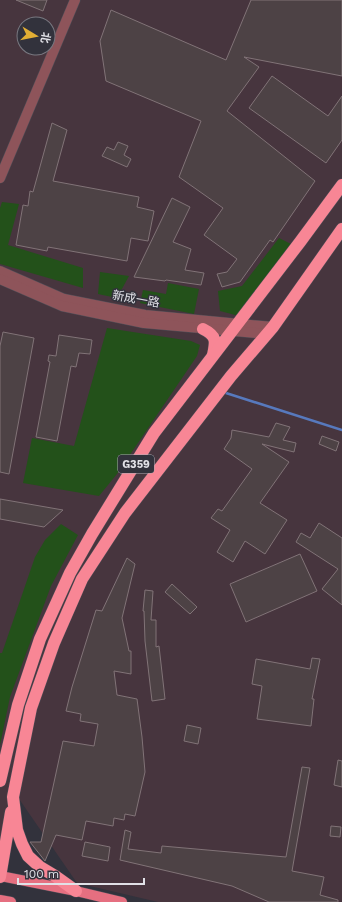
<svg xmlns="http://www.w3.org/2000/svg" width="342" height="902" viewBox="0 0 342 902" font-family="'Work Sans','Noto Sans SC',sans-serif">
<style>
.industrial{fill:#47353e;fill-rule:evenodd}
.green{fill:#23511a}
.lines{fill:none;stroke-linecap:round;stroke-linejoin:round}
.stream{stroke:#5779bd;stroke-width:2.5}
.building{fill:#4d4245;stroke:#817377}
.minor-casing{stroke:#4e4e57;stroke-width:11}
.major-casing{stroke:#4e4e57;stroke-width:11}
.highway-casing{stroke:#4e4e57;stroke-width:13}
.minor{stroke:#8e545a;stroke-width:10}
.major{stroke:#e56f80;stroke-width:10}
.highway{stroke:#f88695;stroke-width:12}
.labels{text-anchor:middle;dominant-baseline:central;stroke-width:3;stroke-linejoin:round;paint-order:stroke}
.shield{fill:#32323c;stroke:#acacb4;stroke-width:1}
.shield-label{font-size:11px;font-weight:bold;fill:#e1e1e7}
.street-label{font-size:12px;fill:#e1e1e7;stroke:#32323c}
</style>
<rect width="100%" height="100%" fill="#32323c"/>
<path class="industrial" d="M0,0H342V902H158L77,883L15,793L0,848ZM24,24H48V48H24Z"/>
<g class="green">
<polygon points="2,202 19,204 8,245 83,268 83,288 0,264 0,208"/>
<polygon points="279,238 293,245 239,316 220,311 218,291 242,286"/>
<polygon points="100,272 129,276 117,298 98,294"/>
<polygon points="168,283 199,289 194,314 140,303 143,290 166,294"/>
<polygon points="107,328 191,341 200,345 197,356 117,474 99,496 23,483 32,438 74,446"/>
<polygon points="61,524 78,535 51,586 10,697 0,745 0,653 2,653 35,557 45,540"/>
</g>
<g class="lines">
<polyline class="stream" points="226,393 342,430"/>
</g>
<g class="building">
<polygon points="16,0 47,0 43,11"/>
<polygon points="251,0 342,0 342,76 244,57 259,67 227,111 315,181 273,242 270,240 240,282 222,287 217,274 227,272 237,259 204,235 223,208 179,177 201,121 106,81 100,41 111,10 226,60"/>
<polygon points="272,76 328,116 342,96 342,140 326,163 249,108"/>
<polygon points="52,123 67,130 53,181 139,197 137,207 154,211 148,241 131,238 127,261 48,247 47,251 16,245 23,205 28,206 30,191 33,192"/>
<polygon points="118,142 128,146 124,155 131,159 127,167 102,156 107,147 114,150"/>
<polygon points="172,198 190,207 173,242 191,249 185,270 204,273 201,285 166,280 165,281 134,277"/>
<polygon points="3,332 34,338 9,474 0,472 0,346"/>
<polygon points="59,335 92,340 90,354 79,353 76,367 71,366 57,441 36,437 50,362 48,361 49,355 56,356"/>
<polygon points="276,423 290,427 283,440 296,443 294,452 262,444 289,462 260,503 287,520 265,554 245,541 233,562 217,552 230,530 211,518 218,509 222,511 252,469 224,449 231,438 232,430 269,437"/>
<polygon points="322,436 339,442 336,451 319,444"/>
<polygon points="0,499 63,510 44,527 0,519"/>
<polygon points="319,523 342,538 342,605 322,589 338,569 296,542 301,533 310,538"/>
<polygon points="300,554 317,591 246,622 230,584"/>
<polygon points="127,558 135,564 122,618 129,651 131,651 131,674 114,671 117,695 137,699 142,737 145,772 135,816 125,814 124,820 114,818 113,826 86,821 82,840 56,835 45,861 30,842 41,842 63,741 94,746 98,724 80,721 81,714 66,711 72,687 96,610 102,611"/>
<polygon points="172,584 197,607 190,614 165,592"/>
<polygon points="145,590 153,591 151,620 156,620 156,647 159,646 165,699 152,701 145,641 144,611 143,611"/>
<polygon points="312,658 320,659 312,699 314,699 311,726 257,719 262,686 252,684 256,659 310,669"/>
<polygon points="187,725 201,728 198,744 184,741"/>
<polygon points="338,760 342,761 342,787 334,785"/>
<polygon points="302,767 310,768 292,871 324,877 320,895 338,900 338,902 269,902 232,886 120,860 125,830 131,832 128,849 161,853 162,846 286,857"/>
<polygon points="331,826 341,827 340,837 330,836"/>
<polygon points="85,842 110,847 108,861 82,856"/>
</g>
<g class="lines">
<defs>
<g id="minor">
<polyline points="0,178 75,0"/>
<polyline points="0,271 64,299 145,315 273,327"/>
<polyline points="0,279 62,306 144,323 267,334"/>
</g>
<g id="major">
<polyline points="0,876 76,891 122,902"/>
<polyline points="0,900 11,902"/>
</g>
<g id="highway">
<path d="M203,329C217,336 216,341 213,355"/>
<polyline points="0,781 18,705 40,639 70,573 92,534 154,433 300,242 342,185"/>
<polyline points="0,877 11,812"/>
<polyline points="76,891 55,876 40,867 28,856 22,844 17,830 13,797 31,708 54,643 82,579 125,513 231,376 273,327 342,229"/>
</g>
</defs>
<use href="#minor" class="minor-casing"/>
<use href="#major" class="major-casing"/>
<use href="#highway" class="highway-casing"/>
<use href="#minor" class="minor"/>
<use href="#major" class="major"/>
<use href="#highway" class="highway"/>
</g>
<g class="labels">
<rect class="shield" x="118" y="455" width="36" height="18" rx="3"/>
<g class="shield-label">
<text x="136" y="464">G359</text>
</g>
<g class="street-label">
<text transform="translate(136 299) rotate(10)">新成一路</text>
</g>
</g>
<g transform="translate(36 36) rotate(100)"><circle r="19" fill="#32323c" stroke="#787880"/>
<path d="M0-3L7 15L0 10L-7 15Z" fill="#e2ae34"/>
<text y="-6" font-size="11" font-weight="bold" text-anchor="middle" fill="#e1e1e7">北</text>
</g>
<path d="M18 878v6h126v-6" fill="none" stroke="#e1e1e7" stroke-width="2"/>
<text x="24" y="878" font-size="12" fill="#e1e1e7" stroke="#32323c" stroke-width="3" paint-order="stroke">100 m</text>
</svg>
